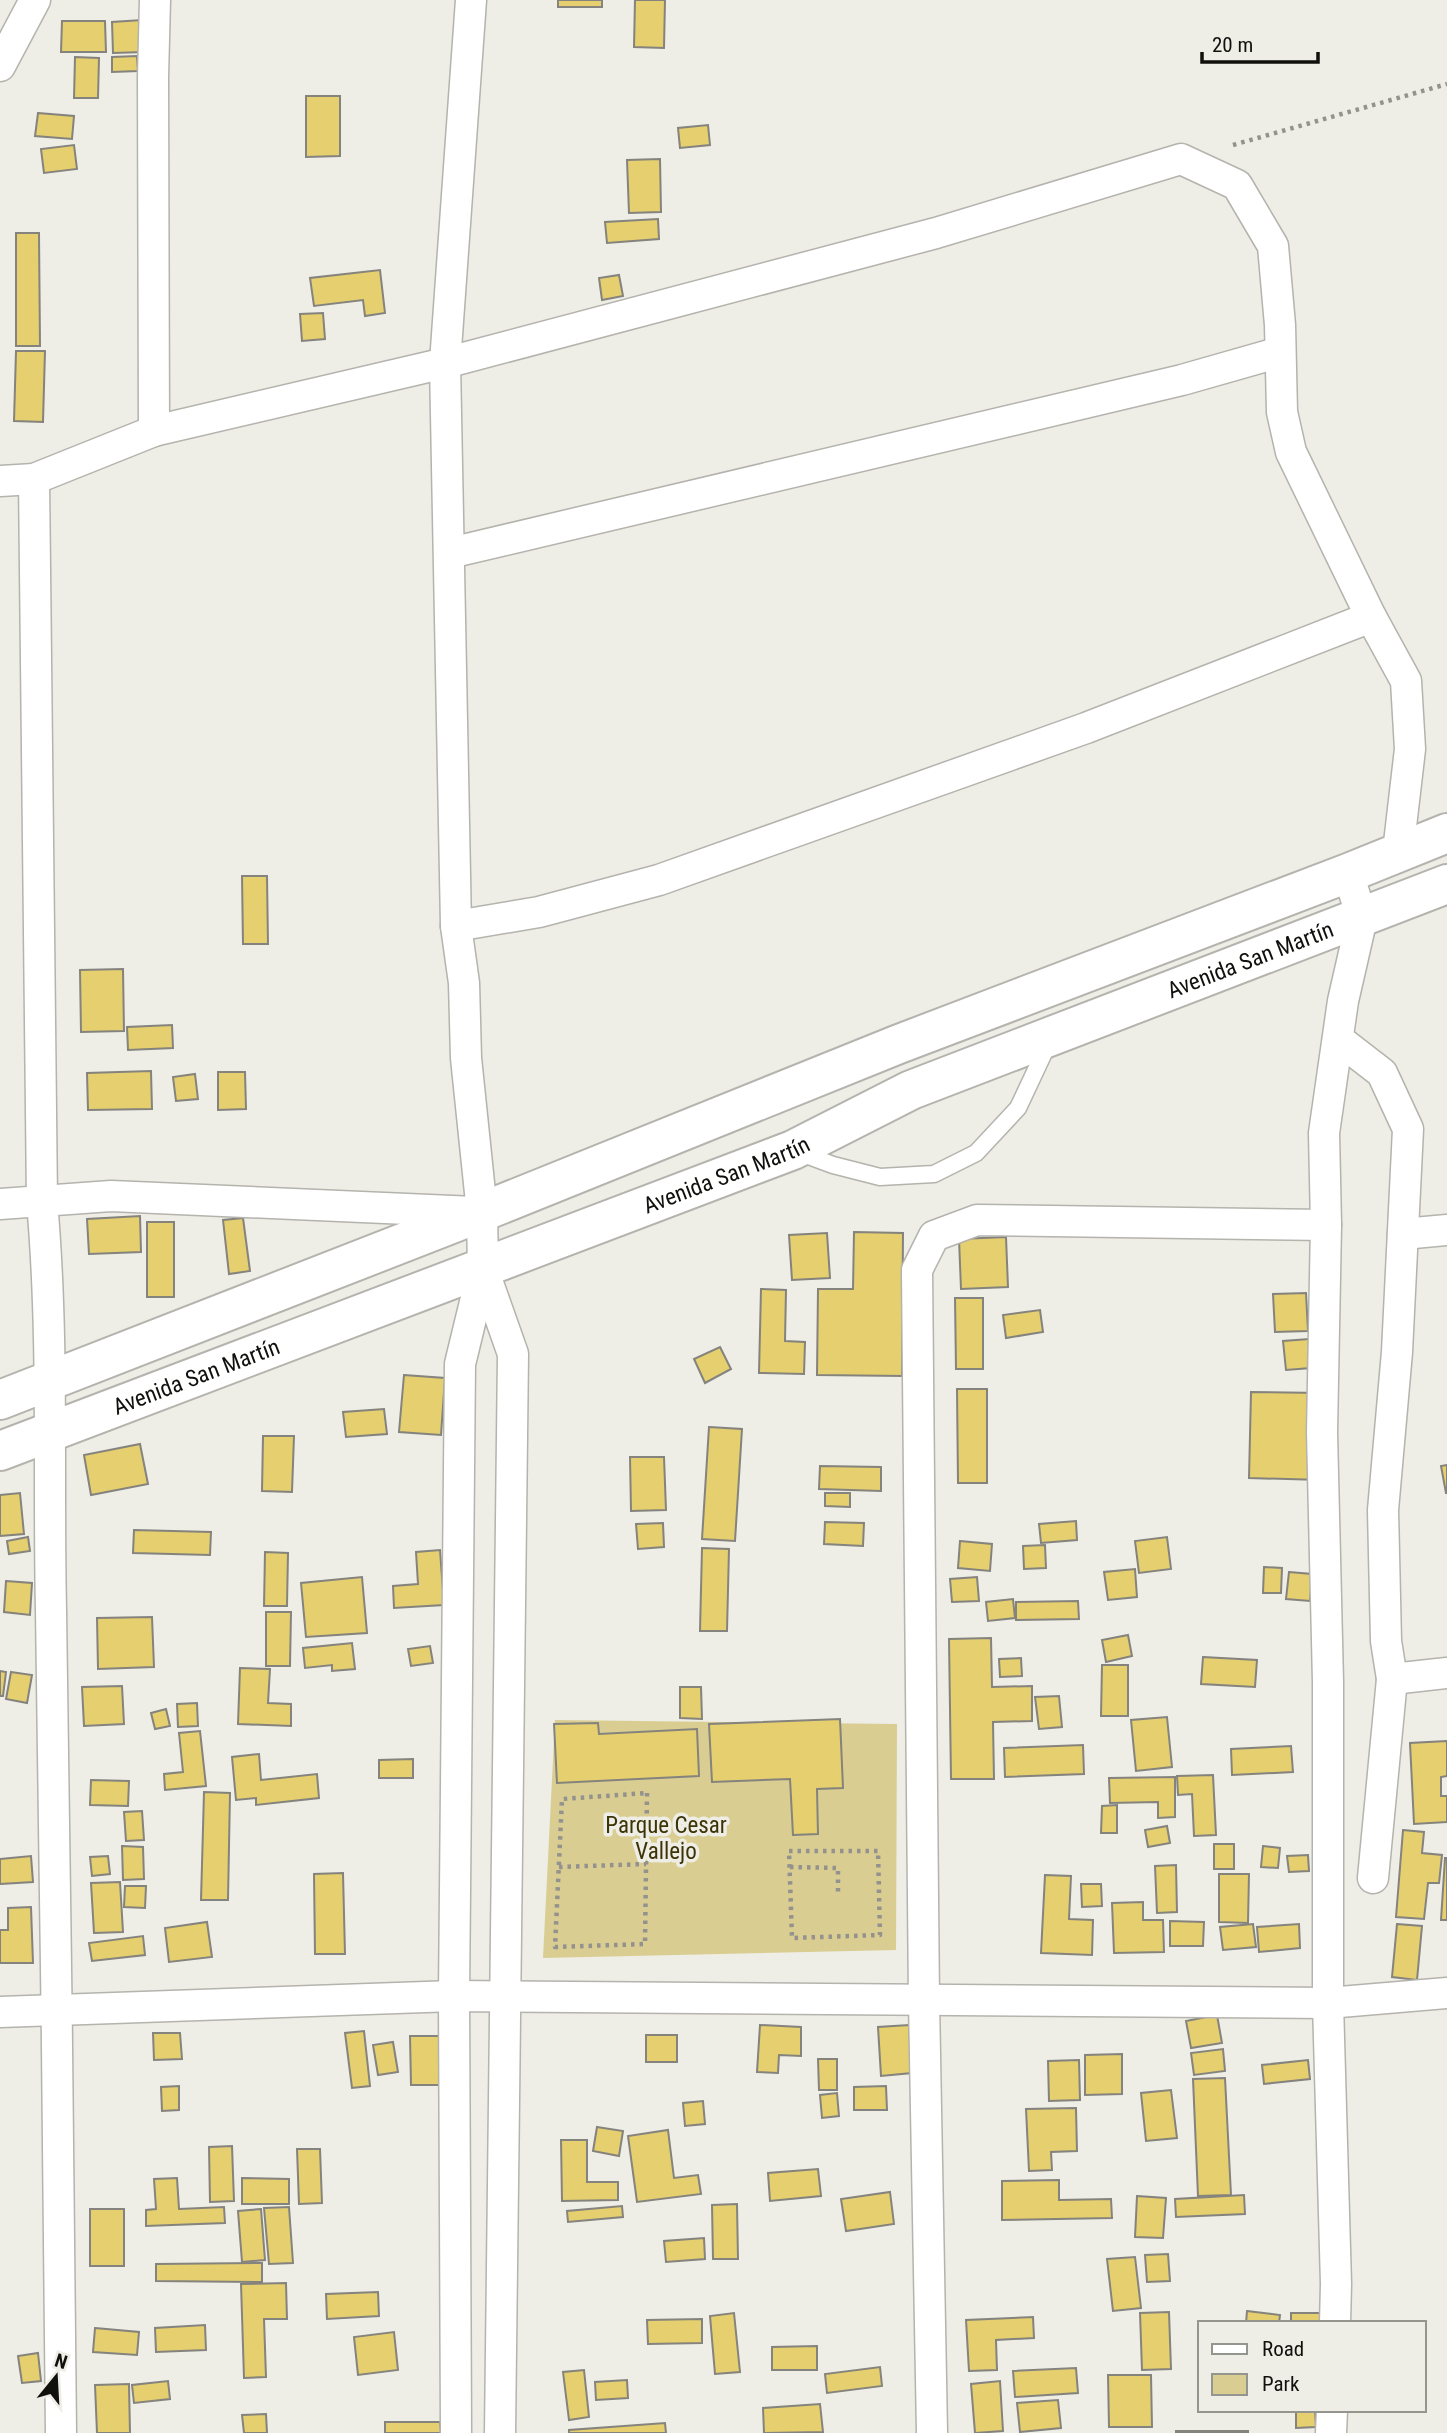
<svg xmlns="http://www.w3.org/2000/svg" width="1447" height="2433" viewBox="0 0 1447 2433" font-family="'Roboto Condensed',sans-serif">
<style>
.green{fill:#dacd92}
.building{fill:#e6cf6e;stroke:#84837d;stroke-width:2}
.lines{fill:none;stroke-linecap:round;stroke-linejoin:round}
.service-casing{stroke:#b4b3ad;stroke-width:19}
.minor-casing{stroke:#b4b3ad;stroke-width:33}
.secondary-casing{stroke:#b4b3ad;stroke-width:42}
.path{stroke:#93928d;stroke-width:4.5;stroke-dasharray:3.5 5;stroke-linecap:butt}
.service{stroke:#fff;stroke-width:16}
.minor{stroke:#fff;stroke-width:30}
.secondary{stroke:#fff;stroke-width:38}
.labels{text-anchor:middle;dominant-baseline:central;stroke-width:7;stroke-linejoin:round;paint-order:stroke}
.street-label{font-size:23px;fill:#10100d;stroke:#eeede6}
.park-label{font-size:23px;fill:#3c3307;stroke:#eeede6}
</style>
<rect width="100%" height="100%" fill="#eeede6"/>
<polygon class="green" points="555,1720 897,1724 896,1950 543,1958"/>
<g class="building">
<rect x="558" y="0" width="44" height="7"/>
<polygon points="635,0 665,0 664,48 634,47"/>
<polygon points="142,20 144,52 113,53 112,22"/>
<polygon points="62,21 105,21 106,52 61,52"/>
<polygon points="137,56 138,71 112,72 112,57"/>
<polygon points="75,57 99,58 98,98 74,98"/>
<polygon points="306,96 340,96 340,156 306,157"/>
<polygon points="38,113 74,116 72,139 35,136"/>
<polygon points="708,125 710,145 680,148 678,128"/>
<polygon points="74,145 77,169 44,173 41,149"/>
<polygon points="660,159 661,212 629,213 627,160"/>
<polygon points="658,219 659,239 607,243 605,222"/>
<polygon points="16,233 39,233 40,346 16,346"/>
<polygon points="380,270 385,313 365,316 363,300 314,306 310,278"/>
<polygon points="619,275 623,296 602,300 599,278"/>
<polygon points="323,313 325,339 302,341 300,314"/>
<polygon points="16,351 45,351 43,422 14,421"/>
<polygon points="242,876 267,876 268,944 243,944"/>
<polygon points="123,969 124,1031 81,1032 80,970"/>
<polygon points="172,1025 173,1048 128,1050 127,1027"/>
<polygon points="151,1071 152,1109 88,1110 87,1073"/>
<polygon points="218,1072 245,1072 246,1109 218,1110"/>
<polygon points="195,1074 198,1099 176,1101 173,1077"/>
<polygon points="140,1216 141,1252 89,1254 87,1219"/>
<polygon points="243,1218 250,1271 229,1274 223,1220"/>
<rect x="147" y="1222" width="27" height="75"/>
<polygon points="854,1232 903,1233 902,1376 817,1375 818,1289 853,1289"/>
<polygon points="827,1233 830,1278 792,1280 789,1235"/>
<polygon points="1006,1237 1008,1287 961,1289 959,1239"/>
<polygon points="761,1289 786,1290 785,1341 805,1342 804,1374 759,1373"/>
<polygon points="1306,1293 1308,1331 1275,1332 1273,1294"/>
<polygon points="955,1298 983,1298 983,1369 956,1369"/>
<polygon points="1040,1310 1043,1332 1006,1338 1003,1315"/>
<polygon points="1309,1339 1311,1368 1286,1370 1283,1341"/>
<polygon points="720,1347 731,1369 705,1383 694,1359"/>
<polygon points="404,1375 445,1378 441,1435 399,1432"/>
<polygon points="957,1389 987,1389 987,1483 958,1483"/>
<polygon points="1251,1392 1322,1393 1321,1480 1249,1478"/>
<polygon points="384,1409 387,1434 346,1437 343,1412"/>
<polygon points="709,1427 742,1429 735,1541 702,1539"/>
<polygon points="263,1436 294,1436 292,1492 262,1491"/>
<polygon points="140,1444 148,1484 91,1495 84,1455"/>
<polygon points="630,1457 664,1457 666,1510 631,1511"/>
<polygon points="1447,1465 1447,1493 1446,1493 1441,1466"/>
<polygon points="820,1466 881,1467 881,1491 819,1489"/>
<polygon points="20,1493 24,1534 0,1536 0,1495"/>
<polygon points="825,1493 850,1493 850,1507 825,1506"/>
<polygon points="1076,1521 1077,1540 1041,1543 1039,1524"/>
<polygon points="825,1522 864,1523 863,1546 824,1544"/>
<polygon points="663,1523 664,1547 638,1549 636,1524"/>
<polygon points="134,1530 211,1532 210,1555 133,1553"/>
<polygon points="28,1537 30,1551 9,1554 7,1541"/>
<polygon points="1167,1537 1171,1569 1139,1573 1135,1541"/>
<polygon points="960,1541 992,1544 990,1571 958,1568"/>
<polygon points="1045,1545 1046,1568 1024,1569 1023,1546"/>
<polygon points="702,1548 729,1549 727,1631 700,1631"/>
<polygon points="440,1550 444,1605 394,1608 393,1586 418,1584 416,1552"/>
<polygon points="265,1552 288,1553 287,1606 264,1606"/>
<polygon points="1264,1567 1282,1568 1281,1593 1263,1593"/>
<polygon points="1135,1569 1137,1597 1108,1600 1104,1572"/>
<polygon points="1289,1572 1312,1574 1310,1601 1286,1599"/>
<polygon points="362,1577 367,1633 306,1637 301,1583"/>
<polygon points="977,1577 979,1601 952,1602 950,1579"/>
<polygon points="6,1581 32,1583 30,1615 4,1612"/>
<polygon points="1013,1599 1015,1618 988,1621 986,1602"/>
<polygon points="1078,1601 1079,1619 1016,1620 1016,1602"/>
<polygon points="266,1612 291,1612 290,1666 266,1666"/>
<polygon points="152,1617 154,1667 98,1669 97,1618"/>
<polygon points="1128,1635 1132,1656 1106,1662 1102,1640"/>
<polygon points="991,1638 992,1687 1032,1686 1032,1721 993,1722 994,1779 951,1779 949,1639"/>
<polygon points="352,1643 355,1669 332,1671 332,1665 305,1668 303,1648"/>
<polygon points="430,1646 433,1663 411,1666 408,1649"/>
<polygon points="1203,1657 1257,1660 1255,1687 1201,1684"/>
<polygon points="1021,1658 1022,1676 1000,1677 999,1659"/>
<polygon points="1102,1665 1128,1665 1128,1716 1101,1716"/>
<polygon points="240,1668 270,1669 268,1703 291,1704 291,1726 238,1724"/>
<polygon points="0,1671 6,1672 3,1696 0,1696"/>
<polygon points="11,1672 32,1675 27,1703 6,1699"/>
<polygon points="122,1686 124,1724 84,1726 82,1687"/>
<polygon points="680,1687 701,1687 702,1719 680,1718"/>
<polygon points="1059,1696 1062,1727 1039,1729 1035,1697"/>
<polygon points="197,1703 198,1726 178,1727 177,1704"/>
<polygon points="166,1709 170,1726 155,1729 151,1713"/>
<polygon points="1167,1717 1172,1767 1136,1771 1131,1720"/>
<polygon points="840,1719 843,1788 817,1789 818,1834 793,1835 790,1779 712,1782 709,1724"/>
<polygon points="598,1723 599,1734 697,1729 699,1776 557,1783 554,1724"/>
<polygon points="200,1731 206,1786 165,1790 164,1774 183,1772 179,1733"/>
<polygon points="1447,1741 1447,1776 1441,1777 1441,1796 1447,1796 1447,1822 1414,1824 1410,1743"/>
<polygon points="1083,1745 1084,1774 1005,1777 1004,1748"/>
<polygon points="1291,1746 1293,1772 1232,1775 1231,1749"/>
<polygon points="259,1754 261,1780 317,1774 319,1798 256,1805 256,1798 236,1800 232,1757"/>
<polygon points="413,1759 413,1778 379,1778 379,1760"/>
<polygon points="1213,1775 1216,1835 1194,1836 1192,1794 1178,1795 1177,1776"/>
<polygon points="1175,1777 1175,1817 1158,1818 1158,1802 1110,1803 1109,1778"/>
<polygon points="91,1780 129,1781 128,1806 90,1805"/>
<polygon points="204,1792 230,1793 228,1900 201,1900"/>
<polygon points="1117,1805 1117,1833 1101,1833 1102,1806"/>
<polygon points="142,1811 144,1840 126,1841 124,1812"/>
<polygon points="1167,1826 1170,1843 1148,1847 1145,1830"/>
<polygon points="1403,1830 1424,1832 1422,1853 1442,1855 1439,1883 1428,1883 1424,1919 1396,1917"/>
<rect x="1214" y="1844" width="20" height="25"/>
<polygon points="122,1846 143,1847 144,1879 123,1880"/>
<polygon points="1263,1846 1280,1848 1278,1868 1261,1867"/>
<polygon points="1308,1855 1309,1871 1289,1872 1287,1856"/>
<polygon points="31,1856 33,1882 0,1884 0,1859"/>
<polygon points="108,1856 110,1874 92,1876 90,1857"/>
<polygon points="1445,1858 1447,1858 1447,1920 1441,1920"/>
<polygon points="1176,1865 1177,1912 1157,1913 1155,1866"/>
<polygon points="343,1873 345,1954 315,1954 314,1874"/>
<polygon points="1219,1874 1249,1874 1248,1923 1219,1922"/>
<polygon points="1045,1875 1071,1876 1069,1919 1093,1920 1092,1955 1041,1953"/>
<polygon points="120,1882 123,1932 94,1933 91,1883"/>
<polygon points="1081,1884 1101,1884 1102,1906 1082,1907"/>
<polygon points="125,1886 146,1886 145,1908 124,1907"/>
<polygon points="1143,1902 1143,1920 1163,1920 1164,1952 1114,1953 1112,1903"/>
<polygon points="31,1907 33,1963 0,1963 0,1930 8,1930 8,1908"/>
<polygon points="1170,1921 1204,1922 1203,1946 1170,1946"/>
<polygon points="207,1922 212,1957 169,1962 165,1928"/>
<polygon points="1253,1924 1256,1947 1223,1950 1220,1927"/>
<polygon points="1299,1924 1300,1948 1259,1952 1257,1927"/>
<polygon points="1397,1924 1422,1926 1417,1980 1392,1977"/>
<polygon points="143,1936 145,1955 92,1961 89,1943"/>
<polygon points="1217,2015 1222,2043 1191,2048 1186,2021"/>
<polygon points="760,2025 801,2027 801,2056 779,2055 778,2073 757,2072"/>
<polygon points="909,2025 912,2073 881,2076 878,2027"/>
<polygon points="364,2031 370,2086 352,2088 345,2033"/>
<polygon points="153,2033 180,2033 182,2059 154,2060"/>
<rect x="646" y="2035" width="31" height="27"/>
<polygon points="410,2036 440,2036 441,2085 411,2085"/>
<polygon points="393,2042 398,2072 378,2075 373,2045"/>
<polygon points="1223,2049 1225,2071 1194,2075 1191,2053"/>
<polygon points="1122,2054 1122,2094 1085,2095 1085,2055"/>
<polygon points="818,2059 837,2059 837,2090 819,2090"/>
<polygon points="1079,2060 1080,2100 1049,2101 1048,2061"/>
<polygon points="1308,2060 1310,2079 1264,2084 1262,2065"/>
<polygon points="1225,2078 1231,2195 1198,2196 1193,2079"/>
<polygon points="179,2086 179,2110 162,2111 161,2087"/>
<polygon points="886,2086 887,2110 854,2110 854,2087"/>
<polygon points="1171,2090 1177,2138 1146,2141 1141,2093"/>
<polygon points="837,2093 839,2116 822,2118 820,2095"/>
<polygon points="703,2101 705,2124 685,2126 683,2103"/>
<polygon points="1076,2108 1077,2151 1051,2152 1052,2170 1029,2171 1026,2109"/>
<polygon points="597,2127 623,2131 619,2156 593,2151"/>
<polygon points="668,2130 674,2178 698,2175 701,2194 637,2202 628,2136"/>
<polygon points="561,2140 587,2140 587,2182 618,2182 618,2200 562,2201"/>
<polygon points="232,2146 234,2201 210,2202 209,2147"/>
<polygon points="297,2149 320,2149 322,2203 299,2204"/>
<polygon points="818,2169 821,2196 770,2201 768,2173"/>
<polygon points="177,2178 179,2209 224,2207 225,2223 146,2226 146,2210 156,2209 154,2179"/>
<polygon points="242,2178 289,2179 289,2204 242,2204"/>
<polygon points="1059,2180 1059,2200 1111,2199 1112,2218 1002,2220 1002,2181"/>
<polygon points="890,2192 894,2224 846,2231 841,2199"/>
<polygon points="1244,2195 1245,2214 1176,2217 1175,2199"/>
<polygon points="1137,2196 1166,2198 1163,2238 1135,2237"/>
<polygon points="737,2204 738,2259 713,2259 712,2205"/>
<polygon points="622,2206 623,2217 568,2222 567,2211"/>
<polygon points="289,2207 293,2263 269,2264 264,2208"/>
<rect x="90" y="2209" width="34" height="57"/>
<polygon points="261,2209 265,2260 242,2262 238,2211"/>
<polygon points="704,2238 705,2259 666,2262 664,2241"/>
<polygon points="1168,2254 1170,2281 1147,2282 1145,2255"/>
<polygon points="1135,2257 1141,2308 1113,2311 1107,2259"/>
<polygon points="262,2263 262,2282 156,2281 156,2264"/>
<polygon points="286,2283 287,2319 264,2319 266,2377 244,2378 241,2284"/>
<polygon points="378,2292 379,2316 327,2319 326,2294"/>
<polygon points="1247,2311 1280,2315 1279,2323 1246,2323"/>
<polygon points="1169,2312 1171,2369 1142,2370 1140,2313"/>
<polygon points="734,2313 740,2372 715,2374 710,2316"/>
<polygon points="1291,2313 1325,2313 1325,2323 1287,2323 1291,2322"/>
<polygon points="1033,2317 1034,2338 996,2340 997,2370 969,2371 966,2320"/>
<polygon points="702,2319 702,2343 648,2344 647,2320"/>
<polygon points="205,2325 206,2350 156,2352 155,2328"/>
<polygon points="95,2328 139,2332 137,2355 93,2352"/>
<polygon points="394,2332 398,2370 358,2375 354,2337"/>
<polygon points="817,2346 817,2370 772,2370 772,2347"/>
<polygon points="38,2353 41,2381 22,2383 18,2356"/>
<polygon points="880,2367 882,2386 827,2393 825,2374"/>
<polygon points="1076,2368 1078,2393 1015,2397 1013,2371"/>
<polygon points="584,2370 589,2417 569,2420 563,2372"/>
<polygon points="1108,2375 1151,2375 1152,2427 1109,2427"/>
<polygon points="627,2380 628,2398 596,2400 595,2382"/>
<polygon points="168,2381 170,2399 134,2403 132,2385"/>
<polygon points="1000,2381 1003,2431 975,2433 971,2384"/>
<polygon points="129,2384 130,2433 97,2433 95,2385"/>
<polygon points="1058,2400 1061,2428 1020,2432 1017,2403"/>
<polygon points="820,2404 823,2432 764,2433 763,2408"/>
<polygon points="1296,2410 1315,2410 1316,2427 1296,2428"/>
<polygon points="266,2414 267,2433 244,2433 242,2415"/>
<polygon points="385,2422 440,2422 441,2433 385,2433"/>
<polygon points="665,2423 666,2433 569,2433 569,2430"/>
<rect x="1176" y="2431" width="72" height="2"/>
</g>
<g class="lines">
<defs>
<polyline id="service" points="798,1152 833,1165 880,1177 934,1174 976,1153 1018,1108 1049,1042"/>
<g id="minor">
<polyline points="0,66 35,0"/>
<polyline points="154,431 153,77 155,0"/>
<path d="M34,479L42,1202C54,1337 48,1474 51,1610C55,1884 59,2159 61,2433"/>
<polyline points="0,481 34,479 154,431 445,363 936,233 1181,159 1237,185 1273,246 1280,325 1282,412 1291,452 1371,617 1086,728 659,880 539,912 456,926"/>
<polyline points="450,553 1182,380 1280,352"/>
<polyline points="1371,617 1406,681 1410,749 1398,852"/>
<polyline points="1338,1039 1382,1073 1408,1129 1397,1352 1383,1510 1386,1641 1392,1679 1373,1878"/>
<polyline points="0,1204 111,1196 475,1212"/>
<polyline points="1403,1234 1447,1230"/>
<polyline points="483,1269 513,1354 500,2433"/>
<polyline points="1392,1679 1447,1673"/>
<polyline points="0,2012 454,1996 1328,2003 1447,1993"/>
<polyline points="1335,2323 1336,2284 1328,2003 1328,1682 1322,1432 1326,1225 1324,1133 1343,1001 1362,918 1348,873"/>
<polyline points="456,2433 454,1996 460,1364 483,1269 482,1212 466,1058 464,983 456,926 445,363 471,0"/>
<polyline points="932,2433 924,2001 917,1270 934,1236 977,1220 1326,1225"/>
<polyline points="1331,2433 1332,2410"/>
</g>
<g id="secondary">
<polyline points="0,1400 482,1212 899,1044 1348,873 1447,833"/>
<path id="s1" d="M0,1451L793,1150L911,1090L1447,884"/>
</g>
</defs>
<use href="#service" class="service-casing"/>
<use href="#minor" class="minor-casing"/>
<use href="#secondary" class="secondary-casing"/>
<g class="path">
<polyline points="1233,145 1447,84"/>
<polygon points="647,1793 645,1944 555,1947 562,1799"/>
<polygon points="789,1851 878,1851 880,1935 792,1938"/>
<polyline points="559,1867 646,1864"/>
<polyline points="790,1867 838,1868 838,1894"/>
</g>
<use href="#service" class="service"/>
<use href="#minor" class="minor"/>
<use href="#secondary" class="secondary"/>
</g>
<g class="labels">
<g class="street-label">
<text stroke="none"><textPath href="#s1" startOffset="1344">Avenida San Martín</textPath></text>
<text stroke="none"><textPath href="#s1" startOffset="777">Avenida San Martín</textPath></text>
<text stroke="none"><textPath href="#s1" startOffset="210">Avenida San Martín</textPath></text>
</g>
<g class="park-label">
<text x="666" y="1825">Parque Cesar<tspan x="666" dy="26">Vallejo</tspan></text>
</g>
</g>
<rect x="1198" y="2321" width="228" height="91" fill="#eeede6" stroke="#95958f" stroke-width="2"/>
<rect x="1212" y="2344" width="35" height="10" fill="#ffffff" stroke="#95958f" stroke-width="2"/>
<text x="1262" y="2356" font-size="21" fill="#10100d">Road</text>
<rect x="1212" y="2374" width="35" height="21" fill="#dacd92" stroke="#95958f" stroke-width="2"/>
<text x="1262" y="2391" font-size="21" fill="#10100d">Park</text>
<g transform="translate(56 2377) rotate(18)" stroke="#eeede6" stroke-width="5" paint-order="stroke">
<path d="M0-5L12 26L0 18L-12 26Z" fill="#10100d"/>
<text y="-10" font-size="19" font-weight="bold" text-anchor="middle" fill="#10100d">N</text>
</g>
<path d="M1202 52v10h116v-10" fill="none" stroke="#10100d" stroke-width="3.5"/>
<text x="1212" y="52" font-size="21" fill="#10100d" stroke="#eeede6" stroke-width="5" paint-order="stroke">20 m</text>
</svg>
